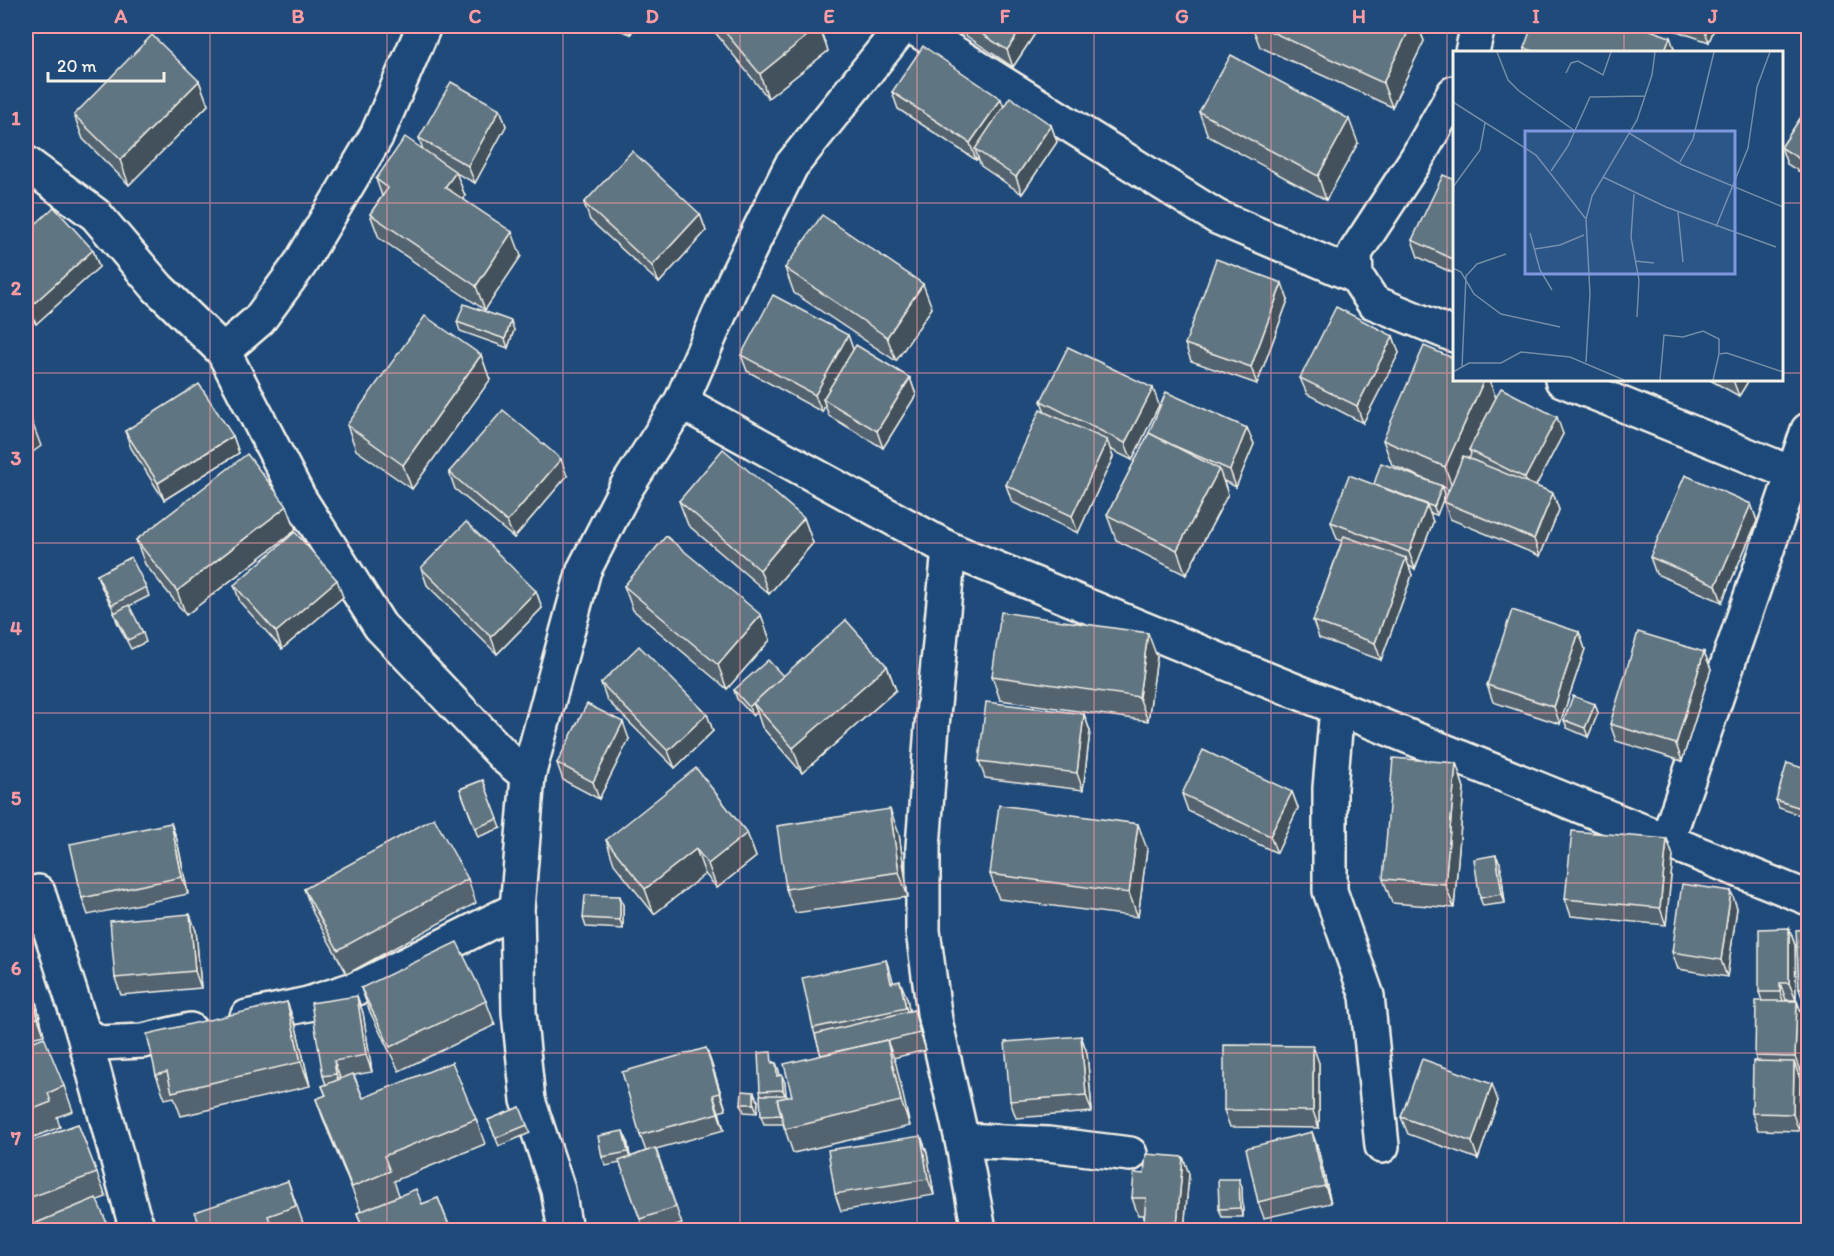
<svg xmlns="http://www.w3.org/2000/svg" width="1834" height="1256" viewBox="0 0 1834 1256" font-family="Itim,sans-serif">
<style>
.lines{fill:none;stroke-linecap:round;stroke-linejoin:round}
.street-casing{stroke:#f4f1e8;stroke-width:38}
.street{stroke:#1f4a7a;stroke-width:33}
.wall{fill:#536470;stroke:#f4f1e8;stroke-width:1.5}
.shaded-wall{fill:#43515b;stroke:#f4f1e8;stroke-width:1.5}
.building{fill:#607482;stroke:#f4f1e8;stroke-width:1.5}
.grid{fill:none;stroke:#ff9aa2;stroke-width:1.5;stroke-opacity:0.55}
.inset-road{fill:none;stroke:#748da6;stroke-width:1.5}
.view{fill:#7e97df;fill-opacity:0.15;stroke:#7e97df;stroke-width:3}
.inset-edge{fill:none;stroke:#f4f1e8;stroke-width:3}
.neatline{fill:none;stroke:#ff9aa2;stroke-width:2}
.grid-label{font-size:20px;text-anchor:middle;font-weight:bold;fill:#ff9aa2}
</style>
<rect width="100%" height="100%" fill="#1f4a7a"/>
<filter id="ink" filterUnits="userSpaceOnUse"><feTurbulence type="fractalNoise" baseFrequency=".0167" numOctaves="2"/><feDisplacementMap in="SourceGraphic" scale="12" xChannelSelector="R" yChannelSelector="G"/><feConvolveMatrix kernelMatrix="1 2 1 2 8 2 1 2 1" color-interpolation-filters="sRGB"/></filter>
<g filter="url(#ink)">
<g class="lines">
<defs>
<g id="street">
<polyline points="911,26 1217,217 1356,276"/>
<polyline points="1472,52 1478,26"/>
<polyline points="1454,93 1417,158 1355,253 1356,276 1373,302 1454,335"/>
<polyline points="26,163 96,215 158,288 223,351 299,498 380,626 506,758 528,776"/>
<polyline points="223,351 259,320 300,264 377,135 424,26"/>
<polyline points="1562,380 1794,474 1808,479"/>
<polyline points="681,402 949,549 1229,664 1808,898"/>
<polyline points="949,549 932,726 923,847 923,931 935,1020 962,1140 979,1230"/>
<polyline points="1337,708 1330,788 1330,891 1367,996 1382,1146"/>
<polyline points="1667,841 1808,430"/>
<polyline points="38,892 83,1032 133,1216 139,1230"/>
<polyline points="247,1017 308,1004 363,986 517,909"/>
<polyline points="83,1032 99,1043 143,1041 190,1030"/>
<polyline points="962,1140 1048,1144 1130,1154"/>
<polyline points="565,1230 558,1190 528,1100 519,1012 517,909 528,776 584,570 626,488 681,402 734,281 791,166 903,26"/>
</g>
</defs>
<use href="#street" class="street-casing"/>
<use href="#street" class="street"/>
</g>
<g class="wall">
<polygon points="607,26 634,26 631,34"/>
<polygon points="710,26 818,26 828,51 768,98"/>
<polygon points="952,26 1040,26 1013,67 953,27"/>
<polygon points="1101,26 1111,26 1108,30"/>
<polygon points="1252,26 1418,26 1424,41 1392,107 1260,47"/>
<polygon points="1662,26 1715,26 1709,42"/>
<polygon points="1670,37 1675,52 1526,52 1524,48"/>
<polygon points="199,81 208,105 129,185 83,139 74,115"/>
<polygon points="892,92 1004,107 1051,125 1057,142 1022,194 981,166 978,158 976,160 898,109"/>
<polygon points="1809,105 1809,178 1787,164 1782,150 1782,146"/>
<polygon points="500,109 506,126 475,183 456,173 465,196 463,199 521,256 485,310 379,238 370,214 382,196 376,179 423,150 419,138"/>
<polygon points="1199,112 1358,143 1326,200 1208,136"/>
<polygon points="1455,180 1455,274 1418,257 1412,240"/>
<polygon points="584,203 700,214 706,231 659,283 590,220"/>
<polygon points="26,233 93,250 99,267 36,324 26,312"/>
<polygon points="785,268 932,308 896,361 794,293"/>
<polygon points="1288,300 1257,384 1191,361 1185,344"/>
<polygon points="457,322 514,330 508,348 460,331"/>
<polygon points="848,335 853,350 910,378 916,395 883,448 829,416 825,405 822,412 747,371 741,355"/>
<polygon points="1393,336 1399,353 1363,423 1307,394 1300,378"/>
<polygon points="481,355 490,380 412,489 356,450 347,425"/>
<polygon points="1484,380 1489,380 1496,398 1563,434 1536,486 1553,493 1559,510 1540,556 1450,519 1444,502 1449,490 1442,486 1445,494 1437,515 1430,513 1433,522 1415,569 1409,566 1412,575 1381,660 1319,638 1313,621 1342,541 1337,539 1331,522 1374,485 1432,482 1392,465 1383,440"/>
<polygon points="1710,380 1749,380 1739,396"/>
<polygon points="1041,401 1159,405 1132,460 1110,449 1113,457 1078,533 1012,502 1006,485 1045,413"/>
<polygon points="1247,428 1254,444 1236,487 1224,481 1228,494 1186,575 1116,540 1107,515 1148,435"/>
<polygon points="125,431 233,436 239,453 164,500 131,448"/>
<polygon points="449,472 567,476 514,538 455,489"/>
<polygon points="679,501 804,518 813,543 769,594 688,525"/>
<polygon points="1751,504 1757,521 1722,602 1656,574 1650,557"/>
<polygon points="287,506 296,530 186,615 145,564 136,540"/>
<polygon points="421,568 536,591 542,608 497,654 427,585"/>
<polygon points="97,575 146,587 149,596 129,606 143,633 146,642 131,649 117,622 114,613 115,613 100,584"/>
<polygon points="234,585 343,597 282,649 240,602"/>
<polygon points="624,586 761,615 770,640 727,689 633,610"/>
<polygon points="1579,632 1585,649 1560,724 1493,702 1487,685"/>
<polygon points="1704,652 1711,669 1682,761 1616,741 1610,724"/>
<polygon points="1157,657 1148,721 1000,700 992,676"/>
<polygon points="887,666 896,690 802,773 762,727 757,712 753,716 737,699 734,690 783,676"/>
<polygon points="601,683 707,714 713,731 675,768 607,700"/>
<polygon points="1595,704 1598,713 1588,737 1567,728 1564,720"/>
<polygon points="1084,714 1090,731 1083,790 985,778 979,761"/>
<polygon points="629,739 599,799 563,780 557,763"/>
<polygon points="1456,763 1464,788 1454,908 1392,903 1383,879"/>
<polygon points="1809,770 1809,818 1779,808 1776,800"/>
<polygon points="483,780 501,828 478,837 460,789"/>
<polygon points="1292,792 1298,808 1277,853 1188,811 1182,794"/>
<polygon points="171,823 177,840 188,894 88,915 82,898"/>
<polygon points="747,833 756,857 717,888 705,874 654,914 614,864 606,840"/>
<polygon points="899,834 908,897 795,913 786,889"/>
<polygon points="1667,839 1673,856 1666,925 1571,916 1565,899"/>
<polygon points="1147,849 1138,917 999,899 990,874"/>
<polygon points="1500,863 1505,903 1483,906 1480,898"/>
<polygon points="468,879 476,903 347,974 313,913 304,889"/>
<polygon points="1731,891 1737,908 1727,977 1678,969 1672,952"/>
<polygon points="623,905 623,929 586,927 583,918"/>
<polygon points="1789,928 1795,945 1796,1000 1786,1000 1786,1001 1797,1001 1803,1018 1801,1074 1798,1074 1800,1079 1799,1131 1758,1130 1752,1113 1757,1061 1755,1056 1762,1001 1759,992"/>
<polygon points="1809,929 1809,1006 1805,1006 1799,989"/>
<polygon points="196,931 201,988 121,995 115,978"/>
<polygon points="886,960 893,983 907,998 909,1011 914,1010 920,1027 926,1050 893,1058 910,1126 793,1153 783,1124 764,1124 761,1116 761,1095 760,1091 774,1061 774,1063 776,1063 779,1071 780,1075 785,1083 786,1095 787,1097 792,1096 821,1055 813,1028"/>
<polygon points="26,967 32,984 44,1035 26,1039"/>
<polygon points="361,988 486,1001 495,1025 399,1071 370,1012"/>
<polygon points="357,996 363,1013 372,1072 354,1075 363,1098 476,1119 485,1144 394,1181 399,1195 422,1204 438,1198 451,1230 363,1230 357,1213 361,1211 325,1124 316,1099 326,1096 322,1086 326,1085 323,1076"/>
<polygon points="287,1002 296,1027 310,1086 181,1116 174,1097 165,1099 156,1075"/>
<polygon points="1081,1036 1087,1053 1092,1112 1016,1118 1010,1101"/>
<polygon points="26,1044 64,1086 73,1111 57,1117 60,1127 26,1140"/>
<polygon points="706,1048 712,1065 726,1110 719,1112 724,1130 656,1149 682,1224 663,1230 644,1230 620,1163 606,1166 602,1157 627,1140 630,1157 646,1151 640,1135"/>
<polygon points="1319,1063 1319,1128 1230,1127 1224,1110"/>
<polygon points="758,1101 757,1113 744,1112 741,1104"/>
<polygon points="1498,1101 1478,1159 1408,1134 1401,1117"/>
<polygon points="520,1107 530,1133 499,1146 488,1120"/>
<polygon points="78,1124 106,1197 26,1227 26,1143"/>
<polygon points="1312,1132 1318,1149 1331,1203 1264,1218 1258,1202"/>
<polygon points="921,1136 927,1153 934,1195 841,1211 835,1194"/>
<polygon points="1183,1157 1189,1174 1184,1230 1147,1230 1144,1221 1144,1215 1138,1215 1132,1198 1144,1174"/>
<polygon points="1239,1179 1242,1188 1243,1217 1222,1217 1219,1209"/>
<polygon points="288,1181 303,1223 280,1230 201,1230"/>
</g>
<g class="shaded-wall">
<polygon points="628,26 634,26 631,34"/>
<polygon points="819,26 828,51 768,98 760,74"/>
<polygon points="1023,26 1040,26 1013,67 1007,50"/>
<polygon points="1411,26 1418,26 1424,41 1392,107 1383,83"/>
<polygon points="1703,26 1715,26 1709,42"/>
<polygon points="1670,37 1675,52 1664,52"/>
<polygon points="199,81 208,105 129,185 120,160"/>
<polygon points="1001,99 1007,116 975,149 978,158 976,160 970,143"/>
<polygon points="500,109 506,126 475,183 468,166"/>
<polygon points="1349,119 1358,143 1326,200 1318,176"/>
<polygon points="1051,125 1057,142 1022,194 1016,177"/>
<polygon points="456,172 465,196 454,212 445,187"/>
<polygon points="700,214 706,231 659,283 652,266"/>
<polygon points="512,232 521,256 485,310 476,286"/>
<polygon points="93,250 99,267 36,324 30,307"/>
<polygon points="1282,283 1288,300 1257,384 1251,367"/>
<polygon points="923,284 932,308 896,361 887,337"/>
<polygon points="511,321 514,330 508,348 505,339"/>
<polygon points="848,335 854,352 823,399 825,405 822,412 815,395"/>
<polygon points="1393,336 1399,353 1363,423 1357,406"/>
<polygon points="481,355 490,380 412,489 403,465"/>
<polygon points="910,378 916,395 883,448 877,431"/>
<polygon points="1484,380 1489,380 1496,398 1469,450 1471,454 1454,492 1445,467"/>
<polygon points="1733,380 1749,380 1739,396"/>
<polygon points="1153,388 1159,405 1132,460 1125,443"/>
<polygon points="1557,417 1563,434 1531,495 1525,478"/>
<polygon points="32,422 41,446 26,457 26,427"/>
<polygon points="1247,428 1254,444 1236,487 1230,470"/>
<polygon points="233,436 239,453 164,500 158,483"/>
<polygon points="1107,440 1113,457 1078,533 1072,516"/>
<polygon points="561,459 567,476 514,538 507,522"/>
<polygon points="1219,469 1228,494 1186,575 1177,550"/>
<polygon points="1442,486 1445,494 1437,515 1434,507"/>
<polygon points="1553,493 1559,510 1540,556 1534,539"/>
<polygon points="1751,504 1757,521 1722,602 1716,585"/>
<polygon points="1427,505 1433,522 1415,569 1409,552"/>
<polygon points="287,506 296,530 186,615 177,591"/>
<polygon points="804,518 813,543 769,594 760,570"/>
<polygon points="1406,558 1412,575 1381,660 1375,643"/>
<polygon points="337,580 343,597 282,649 276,632"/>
<polygon points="536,591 542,608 497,654 491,637"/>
<polygon points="761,615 770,640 727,689 718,665"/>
<polygon points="1579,632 1585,649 1560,724 1554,707"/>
<polygon points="1148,633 1157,657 1148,721 1139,697"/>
<polygon points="1704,652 1711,669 1682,761 1676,744"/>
<polygon points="887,666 896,690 802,773 793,748"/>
<polygon points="753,703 757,712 753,716 749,707"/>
<polygon points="1595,704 1598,713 1588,737 1585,728"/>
<polygon points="707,714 713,731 675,768 668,751"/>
<polygon points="1084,714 1090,731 1083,790 1077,773"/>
<polygon points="623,722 629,739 599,799 593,782"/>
<polygon points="1456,763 1464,788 1454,908 1445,884"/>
<polygon points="1292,792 1298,808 1277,853 1270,836"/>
<polygon points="890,809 899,834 908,897 899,872"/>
<polygon points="171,823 177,840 188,894 182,877"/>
<polygon points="1138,824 1147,849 1138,917 1129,893"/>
<polygon points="747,833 756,857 717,888 708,864"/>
<polygon points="1667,839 1673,856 1666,925 1660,908"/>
<polygon points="696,849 705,874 654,914 645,889"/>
<polygon points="1496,855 1500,863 1505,903 1502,894"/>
<polygon points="1731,891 1737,908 1727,977 1721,960"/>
<polygon points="620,896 623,905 623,929 620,920"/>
<polygon points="190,914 196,931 201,988 195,971"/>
<polygon points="1789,928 1795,945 1796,1000 1789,983"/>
<polygon points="886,960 892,977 897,1000 891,983"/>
<polygon points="26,967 32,984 44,1035 38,1018"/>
<polygon points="900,981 907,998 912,1025 906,1008"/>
<polygon points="1780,983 1786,1000 1786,1009 1780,992"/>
<polygon points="357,996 363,1013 372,1072 366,1055"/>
<polygon points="1797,1001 1803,1018 1801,1074 1795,1057"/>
<polygon points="287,1002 296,1027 310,1086 301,1062"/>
<polygon points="914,1010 920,1027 926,1050 920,1033"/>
<polygon points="1081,1036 1087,1053 1092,1112 1086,1095"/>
<polygon points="887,1040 896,1064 910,1126 901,1101"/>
<polygon points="1313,1046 1319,1063 1319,1128 1313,1111"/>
<polygon points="706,1048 712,1065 726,1110 720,1093"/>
<polygon points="334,1061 340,1078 342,1091 336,1074"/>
<polygon points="1794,1062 1800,1079 1799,1131 1793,1114"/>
<polygon points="776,1063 779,1071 780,1084 777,1076"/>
<polygon points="782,1075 785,1083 786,1098 783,1090"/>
<polygon points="1492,1084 1498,1101 1478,1159 1472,1142"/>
<polygon points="754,1092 758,1101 757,1113 754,1104"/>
<polygon points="713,1095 719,1112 724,1130 718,1113"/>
<polygon points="623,1131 627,1140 631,1161 628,1152"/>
<polygon points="1312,1132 1318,1149 1331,1203 1325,1186"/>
<polygon points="921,1136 927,1153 934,1195 928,1179"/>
<polygon points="1183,1157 1189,1174 1184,1230 1179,1230 1177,1225"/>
<polygon points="1239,1179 1242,1188 1243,1217 1240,1208"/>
</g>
<g class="building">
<polygon points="720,26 819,26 760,74"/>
<polygon points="969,26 1023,26 1007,50"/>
<polygon points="1259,26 1411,26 1383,83"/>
<polygon points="1532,26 1639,26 1670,37 1664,52 1537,52 1524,48"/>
<polygon points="152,35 199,81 120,160 74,115"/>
<polygon points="923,46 1001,99 970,143 892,92"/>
<polygon points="1231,55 1349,119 1318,176 1199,112"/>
<polygon points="451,82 500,109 468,166 419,138"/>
<polygon points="1010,97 1051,125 1016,177 975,149"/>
<polygon points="1809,105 1809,165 1782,148 1782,146"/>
<polygon points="405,137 456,172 445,187 512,232 476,286 370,214 388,188 376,179"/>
<polygon points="632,151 700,214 652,266 584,203"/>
<polygon points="1443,175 1455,180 1455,260 1412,240"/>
<polygon points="54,207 93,250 30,307 26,302 26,233"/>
<polygon points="822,215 923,284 887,337 785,268"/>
<polygon points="1216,259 1282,283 1251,367 1185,344"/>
<polygon points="773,295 848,335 815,395 741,355"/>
<polygon points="464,304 511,321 505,339 457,322"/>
<polygon points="1336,307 1393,336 1357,406 1300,378"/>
<polygon points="425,316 481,355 403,465 347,425"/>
<polygon points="856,345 910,378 877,431 823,399"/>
<polygon points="1424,346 1455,359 1455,380 1484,380 1445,467 1383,440"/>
<polygon points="1068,347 1153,388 1125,443 1041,401"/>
<polygon points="199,384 233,436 158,483 125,431"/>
<polygon points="1501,388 1557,417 1525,478 1469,450"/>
<polygon points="1166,392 1247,428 1230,470 1170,444 1149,433 1148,435"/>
<polygon points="503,410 561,459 507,522 449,472"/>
<polygon points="1040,410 1107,440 1072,516 1006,485"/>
<polygon points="26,412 32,422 26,427"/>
<polygon points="1149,433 1219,469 1177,550 1107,515"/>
<polygon points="723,449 804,518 760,570 679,501"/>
<polygon points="247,454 287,506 177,591 136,540"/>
<polygon points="1463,456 1553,493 1534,539 1444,502"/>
<polygon points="1381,463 1442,486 1434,507 1374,484"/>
<polygon points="1349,475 1427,505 1409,552 1331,522"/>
<polygon points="1685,475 1751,504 1716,585 1650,557"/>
<polygon points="466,522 536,591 491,637 421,568"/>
<polygon points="295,532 337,580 276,632 234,585"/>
<polygon points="666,536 761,615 718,665 624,586"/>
<polygon points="1344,536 1406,558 1375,643 1313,621"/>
<polygon points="131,557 146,587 112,605 97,575"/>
<polygon points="129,605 143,633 128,640 114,613"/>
<polygon points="1512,610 1579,632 1554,707 1487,685"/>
<polygon points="1001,612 1148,633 1139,697 992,676"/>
<polygon points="846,620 887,666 793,748 753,703"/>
<polygon points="1638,632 1704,652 1676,744 1610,724"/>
<polygon points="639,646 707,714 668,751 601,683"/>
<polygon points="768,660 783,676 749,707 734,690"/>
<polygon points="1573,696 1595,704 1585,728 1564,720"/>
<polygon points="986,702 1084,714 1077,773 979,761"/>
<polygon points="587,704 623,722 593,782 557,763"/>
<polygon points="1203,750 1292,792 1270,836 1182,794"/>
<polygon points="1393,758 1456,763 1445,884 1383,879"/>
<polygon points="1787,763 1809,770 1809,806 1807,810 1776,800"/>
<polygon points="696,768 747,833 708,864 696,849 645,889 606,840"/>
<polygon points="483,780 498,819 475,828 460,789"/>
<polygon points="999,805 1138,824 1129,893 990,874"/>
<polygon points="890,809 899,872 786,889 777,826"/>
<polygon points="434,818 468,879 338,950 304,889"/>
<polygon points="171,823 182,877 82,898 70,844"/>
<polygon points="1572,831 1667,839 1660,908 1565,899"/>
<polygon points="1496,855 1502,894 1480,898 1474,859"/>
<polygon points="1682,884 1731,891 1721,960 1672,952"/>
<polygon points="585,895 620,896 620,920 583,918"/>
<polygon points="190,914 195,971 115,978 110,921"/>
<polygon points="1789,928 1789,983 1780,983 1780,992 1759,992 1759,929"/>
<polygon points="1809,929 1809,989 1799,989 1796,930"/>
<polygon points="457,942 486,1001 390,1047 361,988"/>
<polygon points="886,960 891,983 900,981 906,1008 813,1028 802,978"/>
<polygon points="26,967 38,1018 26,1021"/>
<polygon points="357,996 366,1055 334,1061 336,1074 323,1076 311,1003"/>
<polygon points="1756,1001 1797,1001 1795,1057 1755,1056"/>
<polygon points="287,1002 301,1062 172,1092 167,1072 156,1075 147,1034"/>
<polygon points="914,1010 920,1033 887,1041 887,1040 821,1055 815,1034"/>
<polygon points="1081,1036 1086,1095 1010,1101 1005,1042"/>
<polygon points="44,1037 64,1086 48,1093 51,1102 26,1112 26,1044"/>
<polygon points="887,1040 901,1101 785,1129 777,1099 792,1096 784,1064"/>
<polygon points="1224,1045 1313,1046 1313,1111 1224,1110"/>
<polygon points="706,1048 720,1093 713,1095 718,1113 640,1135 622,1072"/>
<polygon points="771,1052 772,1063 776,1063 777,1076 782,1075 783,1090 760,1091 758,1053"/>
<polygon points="1422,1059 1492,1084 1472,1142 1401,1117"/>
<polygon points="1753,1061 1794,1062 1793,1114 1752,1113"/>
<polygon points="452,1062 476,1119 384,1156 390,1171 352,1187 316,1099 326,1095 322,1086 353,1074 363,1098"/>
<polygon points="742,1091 754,1092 754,1104 741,1104"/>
<polygon points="760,1095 786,1095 787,1097 777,1099 781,1115 761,1116"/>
<polygon points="520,1107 527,1125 496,1138 488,1120"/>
<polygon points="78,1124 97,1173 26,1199 26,1143"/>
<polygon points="623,1131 628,1152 602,1157 598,1136"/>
<polygon points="1312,1132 1325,1186 1258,1202 1246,1148"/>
<polygon points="921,1136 928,1179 835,1194 828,1150"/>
<polygon points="655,1148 676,1207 640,1219 619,1161"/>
<polygon points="1146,1154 1183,1157 1177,1225 1144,1221 1146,1198 1132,1198 1134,1173 1144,1174"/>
<polygon points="1218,1179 1239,1179 1240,1208 1219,1209"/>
<polygon points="288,1181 296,1206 268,1216 273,1230 201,1230 195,1212"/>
<polygon points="416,1189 422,1204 438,1198 450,1228 443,1230 364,1230 357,1213"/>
<polygon points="96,1198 110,1230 37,1230 34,1224"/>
</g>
</g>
<path class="grid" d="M210,26V1230M387,26V1230M563,26V1230M740,26V1230M917,26V1230M1094,26V1230M1271,26V1230M1447,26V1230M1624,26V52M26,203H1454M1782,203H1808M26,373H1454M1782,373H1808M1624,380V1230M26,543H1808M26,713H1808M26,883H1808M26,1053H1808"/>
<g transform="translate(1453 51)">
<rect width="330" height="330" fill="#1f4a7a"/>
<path class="inset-road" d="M44,1L55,29L66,40L122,80M113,22L118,12L125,10L150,24L158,1M0,51L83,104L133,168M176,82L229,114L330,156M227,111L240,88L261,1M98,120L115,95L137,46L192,45M150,126L213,156L323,196M0,136L27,99L32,72M181,143L178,186L186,229L184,266M225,161L230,211M263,176L295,97L304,36L317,1M77,182L87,219L99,239M82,198L107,194L131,184M182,210L201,212M0,217L8,221L21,243L48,263L107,276M133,311L137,243L133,168L139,145L184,69L199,24L202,1M9,316L13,225L24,213L53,203M0,321L16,312H48L68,301L117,306L171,329M207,329L211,284L230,286L250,280L266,288V303M260,329L266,303L274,302L330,321"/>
<path class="view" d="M72,80H282V223H72Z"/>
<rect width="330" height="330" class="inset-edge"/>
</g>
<rect width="1834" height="1256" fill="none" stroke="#1f4a7a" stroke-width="66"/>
<path d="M48 72v9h116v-9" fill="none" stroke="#f4f1e8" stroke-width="3"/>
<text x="57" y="72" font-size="18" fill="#f4f1e8" stroke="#1f4a7a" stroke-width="4.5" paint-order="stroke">20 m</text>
<rect x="33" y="33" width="1768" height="1190" class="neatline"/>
<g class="grid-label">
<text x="121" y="23">A</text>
<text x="298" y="23">B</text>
<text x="475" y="23">C</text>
<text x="652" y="23">D</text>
<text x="829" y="23">E</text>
<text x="1005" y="23">F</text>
<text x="1182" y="23">G</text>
<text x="1359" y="23">H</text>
<text x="1536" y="23">I</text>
<text x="1713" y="23">J</text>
<text x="16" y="125">1</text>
<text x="16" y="295">2</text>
<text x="16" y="465">3</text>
<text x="16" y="635">4</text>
<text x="16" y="805">5</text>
<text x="16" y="975">6</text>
<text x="16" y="1145">7</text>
</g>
</svg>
